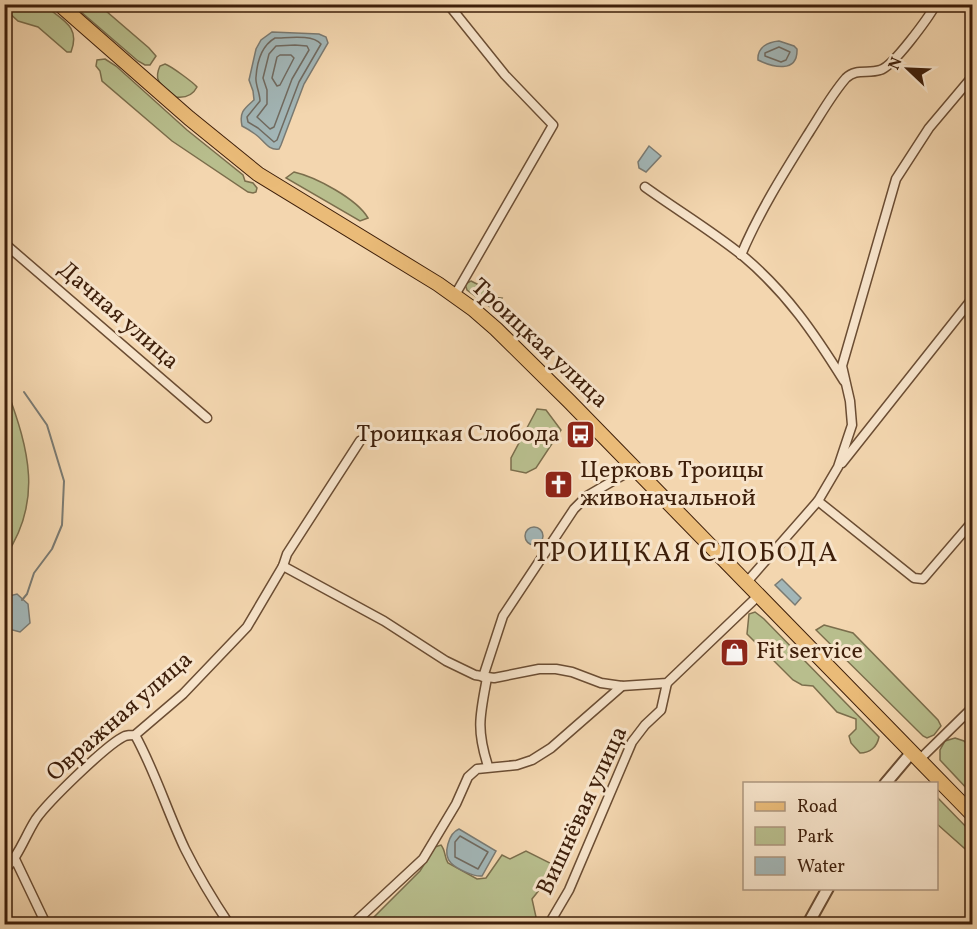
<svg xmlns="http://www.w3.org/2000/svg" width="977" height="929" viewBox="0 0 977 929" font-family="Vollkorn,serif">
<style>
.green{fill:#b8be8d;stroke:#7b6e4c;stroke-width:1.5}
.water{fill:#a2b6b7;stroke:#7a7a72;stroke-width:1.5}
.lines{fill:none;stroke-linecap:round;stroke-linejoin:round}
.shore{stroke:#706a60;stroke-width:1.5}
.stream{stroke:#7a7a72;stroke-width:2}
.minor-casing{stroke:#6b4d33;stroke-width:11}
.tertiary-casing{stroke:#6b4d33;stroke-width:14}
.primary-casing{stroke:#3e1f0a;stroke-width:16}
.minor{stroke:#f7e4cb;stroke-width:8}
.tertiary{stroke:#f7e4cb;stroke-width:10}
.primary{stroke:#eabb78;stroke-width:14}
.labels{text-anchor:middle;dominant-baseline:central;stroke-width:6;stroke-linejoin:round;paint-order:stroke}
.street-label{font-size:24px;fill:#3e1f0a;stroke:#f7e4cb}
.poi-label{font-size:24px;fill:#3e1f0a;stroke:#f7e4cb;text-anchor:start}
.quarter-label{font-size:27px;letter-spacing:1.5px;fill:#3e1f0a;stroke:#f7e4cb}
</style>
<rect width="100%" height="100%" fill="#f3d6af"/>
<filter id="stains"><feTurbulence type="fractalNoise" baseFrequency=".00333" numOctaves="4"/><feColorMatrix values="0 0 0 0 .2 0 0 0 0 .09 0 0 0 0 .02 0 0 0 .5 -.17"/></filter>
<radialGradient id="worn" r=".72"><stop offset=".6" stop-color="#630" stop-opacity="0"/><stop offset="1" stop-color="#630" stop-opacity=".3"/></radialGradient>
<g class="green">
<path d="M5,4L44,5C62,20 81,26 71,52H67L38,27L18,21L5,9Z"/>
<polygon points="73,5 99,5 149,48 156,56 150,65 145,65 138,61"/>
<polygon points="105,59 116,66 187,130 243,175 245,181 253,183 257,188 256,192 253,193 248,192 172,141 102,81 100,71 96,66 97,60"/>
<path d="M165,64C171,66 194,83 197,87C193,95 185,98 176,97C164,86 152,83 160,66Z"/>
<path d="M294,172C316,177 357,199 368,218L360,221L286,178Z"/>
<polygon points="471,281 489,290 492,297 502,298 494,310 467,290 465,284"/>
<path d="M5,388L7,390C29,450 43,501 5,557Z"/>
<polygon points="537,409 546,410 561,430 536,468 526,473 511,470 511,458"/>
<path d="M755,612L764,619L879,737C877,747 870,753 860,753L851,743L849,736L856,729V719L837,712L813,686L802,685L793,680L747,634L749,614Z"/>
<polygon points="824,625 853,633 938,720 941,726 934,735 927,738 923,736 816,630"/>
<polygon points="955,738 964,741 972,749 972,794 940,760 940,750 945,741"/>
<polygon points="936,796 972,833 972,855 937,824"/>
<path d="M441,845C446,851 444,857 448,863L477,879L486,878L502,855L510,859L526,851L550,863L556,869L532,899L536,917L535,924H367L420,871L435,847Z"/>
</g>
<g class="water">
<path d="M272,32L319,34L326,37L328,43L304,84L281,145L279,149C268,151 264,140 255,134C251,131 246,128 242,126C239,112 244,109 254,100L253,91L249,80L256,49L261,40Z"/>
<path d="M779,41L794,46L797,49C798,74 772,67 758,60C757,47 768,42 779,41Z"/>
<polygon points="649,146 661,156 646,172 639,168 638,162"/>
<circle cx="534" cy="536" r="9"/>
<polygon points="782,579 801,598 795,605 775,585"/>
<polygon points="17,594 28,604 30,623 20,632 5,628 5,597"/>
<path d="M459,829L496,851L482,876C474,877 457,869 451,863C442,854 449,833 459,829Z"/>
</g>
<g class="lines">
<g class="shore">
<path d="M275,38C288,38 312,34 321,44L299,82L277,140L274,142L258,128L248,122L247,117L260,101C260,93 255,84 256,77C257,62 261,46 275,38Z"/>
<polygon points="295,45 307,46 309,50 292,79 274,127 270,129 257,117 267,104 267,90 263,78 269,54 276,46"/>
<polygon points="779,47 790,52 786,60 781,62 765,56 765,53"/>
<polygon points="280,55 291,55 294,58 280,85 277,86 272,78 277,57"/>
<polygon points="460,836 488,852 478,869 455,857 455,842"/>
</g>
<polyline class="stream" points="22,600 27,594 34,573 52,549 62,525 64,481 47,425 24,392"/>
<defs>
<g id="minor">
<polyline points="448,4 505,75 553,125 455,295"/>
<path d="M645,187C677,210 712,231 743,256C787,293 814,333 844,381"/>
<polyline points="4,243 207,418"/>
<path d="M741,255C759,212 785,171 810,131C821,114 832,94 846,78C856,68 868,74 880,70C893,67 929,17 936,4"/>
<polyline points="842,463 972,299"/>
<polyline points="818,501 914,578 923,579 972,522"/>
<polyline points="283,566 384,621 446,661 475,675 494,678 539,669 556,669 572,672 601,683 622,686 667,683 758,596"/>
<polyline points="746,583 818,501 838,467 852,425 850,401 842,366 896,179 929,128 972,77"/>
<polyline points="483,677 503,616 574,509 587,496 635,468"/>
<path d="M487,678C480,715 476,729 488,766"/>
<path d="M135,735C155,771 167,811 185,849C198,875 213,900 229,924"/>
<polyline points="920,759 972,708"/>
<polyline points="15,859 46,924"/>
<path d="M4,871C19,856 25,836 36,819C48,802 107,744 125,736C128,735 132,735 135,735L183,694L247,627L283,566L287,554L360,441"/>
<polyline points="353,924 423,859 456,804 468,777 477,769 517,765 532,760 551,748 622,686"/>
<polyline points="549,924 569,890 632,742 645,725 661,710 667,683"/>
</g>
<g id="tertiary">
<polyline points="885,784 912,752"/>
<polyline points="808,924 828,888"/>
</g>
<polyline id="primary" points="59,4 189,118 258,174 438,284 473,309 496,329 569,401 972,814"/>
</defs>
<use href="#minor" class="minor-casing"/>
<use href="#tertiary" class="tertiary-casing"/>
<use href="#primary" class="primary-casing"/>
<use href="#minor" class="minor"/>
<use href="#tertiary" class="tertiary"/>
<use href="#primary" class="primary"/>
</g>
<defs>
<symbol id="bus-square" viewBox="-11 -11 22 22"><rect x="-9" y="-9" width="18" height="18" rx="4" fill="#8f2418" stroke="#f7e4cb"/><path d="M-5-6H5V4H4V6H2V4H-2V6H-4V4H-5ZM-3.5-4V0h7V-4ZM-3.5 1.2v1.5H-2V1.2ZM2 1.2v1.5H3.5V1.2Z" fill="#fff"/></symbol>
<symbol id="church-square" viewBox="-11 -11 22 22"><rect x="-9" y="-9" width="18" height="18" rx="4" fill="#8f2418" stroke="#f7e4cb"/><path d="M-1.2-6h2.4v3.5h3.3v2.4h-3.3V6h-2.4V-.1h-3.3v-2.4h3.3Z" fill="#fff"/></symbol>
<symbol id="shop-square" viewBox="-11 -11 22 22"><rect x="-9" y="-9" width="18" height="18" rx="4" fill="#8f2418" stroke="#f7e4cb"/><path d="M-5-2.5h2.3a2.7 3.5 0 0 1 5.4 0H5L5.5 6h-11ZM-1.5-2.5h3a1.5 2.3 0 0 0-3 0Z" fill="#fff"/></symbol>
</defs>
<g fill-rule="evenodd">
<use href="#bus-square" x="564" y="418" width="33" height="33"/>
<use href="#church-square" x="542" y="468" width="33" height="33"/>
<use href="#shop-square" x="718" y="636" width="33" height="33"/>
</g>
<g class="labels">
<g class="street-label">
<text transform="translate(118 316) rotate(41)">Дачная улица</text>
<text transform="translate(539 344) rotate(43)">Троицкая улица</text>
<text transform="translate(120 717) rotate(-41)">Овражная улица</text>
<text transform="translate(583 811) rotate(-65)">Вишнёвая улица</text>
</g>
<g class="poi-label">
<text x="560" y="435" text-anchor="end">Троицкая Слобода</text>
<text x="580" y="471">Церковь Троицы<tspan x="580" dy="28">живоначальной</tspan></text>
<text x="756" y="652">Fit service</text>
</g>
<g class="quarter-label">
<text x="686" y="554">ТРОИЦКАЯ СЛОБОДА</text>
</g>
</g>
<rect width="977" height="929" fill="none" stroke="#f3d6af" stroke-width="24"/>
<rect x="6" y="6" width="965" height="917" fill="none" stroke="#3e1f0a" stroke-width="3"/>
<rect x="12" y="12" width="953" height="905" fill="none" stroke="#3e1f0a" stroke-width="1.5"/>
<rect x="743" y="782" width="195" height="108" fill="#f7e4cb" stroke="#ad957e" stroke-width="1.5"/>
<rect x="755" y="802" width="30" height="9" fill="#eabb78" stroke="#ad957e" stroke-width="1.5"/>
<text x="797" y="812" font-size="18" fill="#3e1f0a">Road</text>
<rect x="755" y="827" width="30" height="18" fill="#b8be8d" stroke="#ad957e" stroke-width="1.5"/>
<text x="797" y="842" font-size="18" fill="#3e1f0a">Park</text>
<rect x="755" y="857" width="30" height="18" fill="#a2b6b7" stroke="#ad957e" stroke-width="1.5"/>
<text x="797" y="872" font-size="18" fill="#3e1f0a">Water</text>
<g transform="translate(908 69) rotate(293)" stroke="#f7e4cb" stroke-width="4.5" paint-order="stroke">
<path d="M0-4.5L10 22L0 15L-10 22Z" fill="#3e1f0a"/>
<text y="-9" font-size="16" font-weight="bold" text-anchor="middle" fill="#3e1f0a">N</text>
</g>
<rect width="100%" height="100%" filter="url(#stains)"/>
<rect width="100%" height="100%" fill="url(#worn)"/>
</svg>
